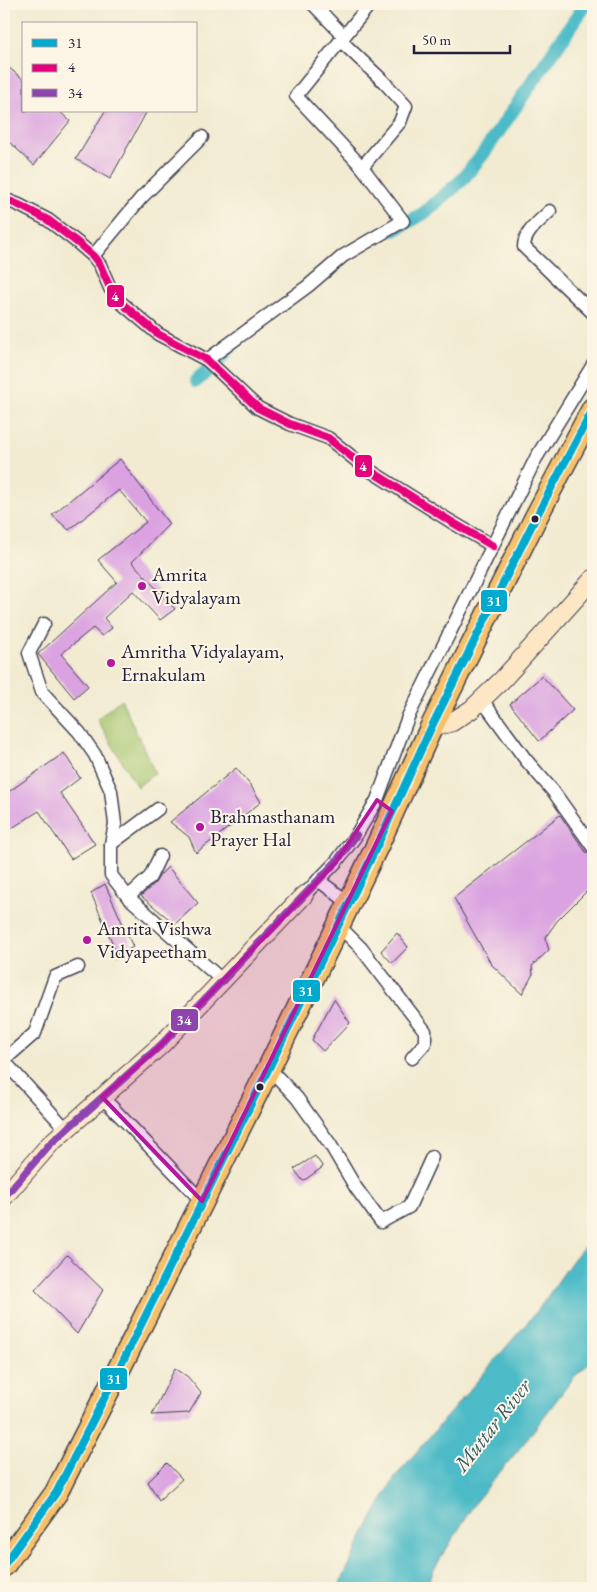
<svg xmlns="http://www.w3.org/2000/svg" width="597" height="1592" viewBox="0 0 597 1592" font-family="'EB Garamond',serif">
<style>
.green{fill:#a6c66e;stroke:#647454}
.water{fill:#4ebbc7;stroke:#386e81}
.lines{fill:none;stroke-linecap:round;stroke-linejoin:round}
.canal{stroke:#4ebbc7;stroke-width:14}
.building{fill:#daa2e1}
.street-casing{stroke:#414052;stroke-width:15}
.secondary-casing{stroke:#414052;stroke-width:20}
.highway-casing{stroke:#414052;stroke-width:25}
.street{stroke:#fff;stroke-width:12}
.secondary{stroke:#fce6c4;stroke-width:18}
.highway{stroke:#f7c06b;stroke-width:22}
.bus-1-casing{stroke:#fcf5e5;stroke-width:11}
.bus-2-casing{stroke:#fcf5e5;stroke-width:11}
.bus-3-casing{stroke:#fcf5e5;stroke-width:11}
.bus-1{stroke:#00a9ce;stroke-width:8}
.bus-2{stroke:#e5007d;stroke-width:8}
.bus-3{stroke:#8e44ad;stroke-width:8}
.marked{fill:#b5179e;fill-opacity:0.2;stroke:#b5179e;stroke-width:4;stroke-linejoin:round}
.bus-dot{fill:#22223b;stroke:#fcf5e5;stroke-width:2}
.poi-dot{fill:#b5179e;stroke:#fcf5e5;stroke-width:2}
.labels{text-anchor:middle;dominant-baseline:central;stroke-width:4;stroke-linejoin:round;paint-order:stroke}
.poi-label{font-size:20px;fill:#22223b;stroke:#fcf5e5;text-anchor:start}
.water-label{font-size:21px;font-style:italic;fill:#31586c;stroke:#fcf5e5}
.line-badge{stroke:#fcf5e5;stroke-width:2}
.badge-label{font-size:14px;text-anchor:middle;font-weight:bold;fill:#fff}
</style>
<rect width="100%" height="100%" fill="#fcf5e5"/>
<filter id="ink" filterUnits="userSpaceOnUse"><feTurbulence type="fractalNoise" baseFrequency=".02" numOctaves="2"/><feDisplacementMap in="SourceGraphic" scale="10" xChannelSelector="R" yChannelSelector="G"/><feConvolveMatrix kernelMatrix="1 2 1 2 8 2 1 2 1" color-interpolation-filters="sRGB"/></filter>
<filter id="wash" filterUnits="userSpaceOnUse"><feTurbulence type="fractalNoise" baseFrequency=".0096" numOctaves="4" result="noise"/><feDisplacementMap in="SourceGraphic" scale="20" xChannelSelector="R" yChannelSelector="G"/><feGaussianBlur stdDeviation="1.12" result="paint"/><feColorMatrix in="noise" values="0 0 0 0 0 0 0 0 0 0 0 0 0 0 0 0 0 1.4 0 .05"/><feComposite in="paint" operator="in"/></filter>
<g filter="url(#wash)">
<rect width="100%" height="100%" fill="#f2ebd2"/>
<polygon class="green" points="121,699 155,773 137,787 97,719"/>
<polygon class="water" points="593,1236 593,1360 574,1377 524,1443 476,1501 433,1571 426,1588 338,1588 365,1532 395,1477 538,1310 573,1260"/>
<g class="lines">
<g class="canal">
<polyline points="394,230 424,213 461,181 483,154 586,4"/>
<polyline points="196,381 222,357 232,344"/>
</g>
</g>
<g id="blocks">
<g class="building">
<polygon points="8,67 24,80 24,111 59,111 70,121 34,165 4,137 4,73"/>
<polygon points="105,111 147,111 110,179 76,159"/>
<polygon points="120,459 169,524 132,562 175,609 160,620 133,591 104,618 112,628 102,636 93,628 61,654 88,686 74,698 38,654 117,582 98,560 146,522 119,490 69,530 52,515"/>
<polygon points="542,676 573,710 539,741 510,704"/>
<polygon points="64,753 80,778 60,793 95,844 71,859 39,811 9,830 4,820 4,795"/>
<polygon points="236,768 251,786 261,802 196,853 189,837 170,822"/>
<polygon points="560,815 586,852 593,858 593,885 557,921 545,938 549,950 532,966 533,974 522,994 491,964 454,898"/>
<polygon points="168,867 198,903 175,924 141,896 155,883 160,875"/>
<polygon points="105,884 133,947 118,956 91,893"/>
<polygon points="397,933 408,947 392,963 381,951"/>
<polygon points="334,999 350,1023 323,1051 312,1040"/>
<polygon points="315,1156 323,1167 303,1181 294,1169"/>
<polygon points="67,1255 103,1290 77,1334 35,1290"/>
<polygon points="175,1368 188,1377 201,1393 189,1413 152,1415"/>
<polygon points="167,1463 182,1479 159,1500 148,1482"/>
</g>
</g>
</g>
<g filter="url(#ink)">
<use href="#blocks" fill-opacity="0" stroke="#414052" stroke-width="1"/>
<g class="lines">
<defs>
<g id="street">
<polyline points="313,4 344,36"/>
<polyline points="341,41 383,81 406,106 400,122 362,167 296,96 370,4"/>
<polyline points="4,199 19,205 48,220 78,243 93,256 100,265 110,288 118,300 158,334 207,360 258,408 290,424 328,438 366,468 450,521 493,546"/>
<path d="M550,211C540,221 524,232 524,247L593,313"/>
<polyline points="93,256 141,198 202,137"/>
<polyline points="207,360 308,286 343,256 403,221 362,167"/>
<polyline points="44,624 29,653 42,692 79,732 95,755 111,791 115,824 111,844"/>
<polyline points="482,700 526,760 553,791 593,847"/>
<polyline points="160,856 150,877 128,897 223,981"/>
<polyline points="318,880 349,903"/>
<polyline points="304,895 336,862 355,837 377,800 408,717 536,458 593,365"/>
<polyline points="128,897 111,875 111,844 158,809"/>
<polyline points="338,925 361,948 425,1031 425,1043 412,1058"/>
<polyline points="4,1060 35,1033 55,977 78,967"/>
<polyline points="4,1061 66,1129"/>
<polyline points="269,1068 297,1098 330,1144 356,1188 381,1222 409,1207 432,1157"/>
<polyline points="102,1097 202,1201"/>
</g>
<g id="secondary">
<polyline points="431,728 452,722 472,709 503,679 593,579"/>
<polyline points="4,1197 50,1144 161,1045 304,895"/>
</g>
<polyline id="highway" points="4,1565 56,1493 116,1375 269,1068 377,846 431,728 535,519 593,409"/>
</defs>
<use href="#street" class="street-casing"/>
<use href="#secondary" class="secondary-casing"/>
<use href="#highway" class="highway-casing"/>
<use href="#street" class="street"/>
<use href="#secondary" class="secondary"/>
<use href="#highway" class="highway"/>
<defs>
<polyline id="bus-1" points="4,1565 56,1493 116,1375 269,1068 377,846 431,728 535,519 593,409"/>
<polyline id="bus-2" points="4,199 19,205 48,220 78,243 93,256 100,265 110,288 118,300 158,334 207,360 258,408 290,424 328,438 366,468 450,521 493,546"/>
<polyline id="bus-3" points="4,1197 50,1144 161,1045 336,862 356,835"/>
</defs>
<use href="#bus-1" class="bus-1-casing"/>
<use href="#bus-2" class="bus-2-casing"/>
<use href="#bus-3" class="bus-3-casing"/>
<use href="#bus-1" class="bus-1"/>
<use href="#bus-2" class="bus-2"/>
<use href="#bus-3" class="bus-3"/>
</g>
</g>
<path class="marked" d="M377,800L392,811L202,1201L102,1097L161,1045L336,862Z"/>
<g class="bus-dot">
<circle cx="535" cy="519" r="4.5"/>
<circle cx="260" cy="1087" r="4.5"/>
</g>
<g class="poi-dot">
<circle cx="142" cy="586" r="5"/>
<circle cx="111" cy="663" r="5"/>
<circle cx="200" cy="827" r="5"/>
<circle cx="87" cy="940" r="5"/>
</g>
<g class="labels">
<g class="poi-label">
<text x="152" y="574">Amrita<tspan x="152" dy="23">Vidyalayam</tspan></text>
<text x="121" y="651">Amritha Vidyalayam,<tspan x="121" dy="23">Ernakulam</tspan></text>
<text x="210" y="816">Brahmasthanam<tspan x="210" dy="23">Prayer Hal</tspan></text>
<text x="97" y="928">Amrita Vishwa<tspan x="97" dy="23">Vidyapeetham</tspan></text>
</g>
<g class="water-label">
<text transform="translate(492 1425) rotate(-52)">Muttar River</text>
</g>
</g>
<g class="line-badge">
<rect x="106" y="284" width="19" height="24" rx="5" fill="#e5007d"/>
<rect x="354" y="454" width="19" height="24" rx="5" fill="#e5007d"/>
<rect x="480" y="589" width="28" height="24" rx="5" fill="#00a9ce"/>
<rect x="292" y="979" width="29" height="24" rx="5" fill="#00a9ce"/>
<rect x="170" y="1008" width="29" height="24" rx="5" fill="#8e44ad"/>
<rect x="99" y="1367" width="29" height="24" rx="5" fill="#00a9ce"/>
</g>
<g class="badge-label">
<text x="115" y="301">4</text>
<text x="363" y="471">4</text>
<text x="494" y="606">31</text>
<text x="306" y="996">31</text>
<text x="184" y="1025">34</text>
<text x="114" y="1384">31</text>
</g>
<rect width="597" height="1592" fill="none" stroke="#fcf5e5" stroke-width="20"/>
<rect x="22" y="22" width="175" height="90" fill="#fcf5e5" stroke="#a5a1a1"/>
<rect x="32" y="39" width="25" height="8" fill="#00a9ce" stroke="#a5a1a1"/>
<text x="68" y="48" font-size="15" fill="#22223b">31</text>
<rect x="32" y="64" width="25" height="8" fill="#e5007d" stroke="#a5a1a1"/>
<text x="68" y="72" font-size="15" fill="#22223b">4</text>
<rect x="32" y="89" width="25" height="8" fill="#8e44ad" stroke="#a5a1a1"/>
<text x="68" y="98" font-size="15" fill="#22223b">34</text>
<path d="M414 45v8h96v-8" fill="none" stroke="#22223b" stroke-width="2.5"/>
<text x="422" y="45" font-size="15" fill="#22223b" stroke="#fcf5e5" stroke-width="4" paint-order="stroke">50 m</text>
</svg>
